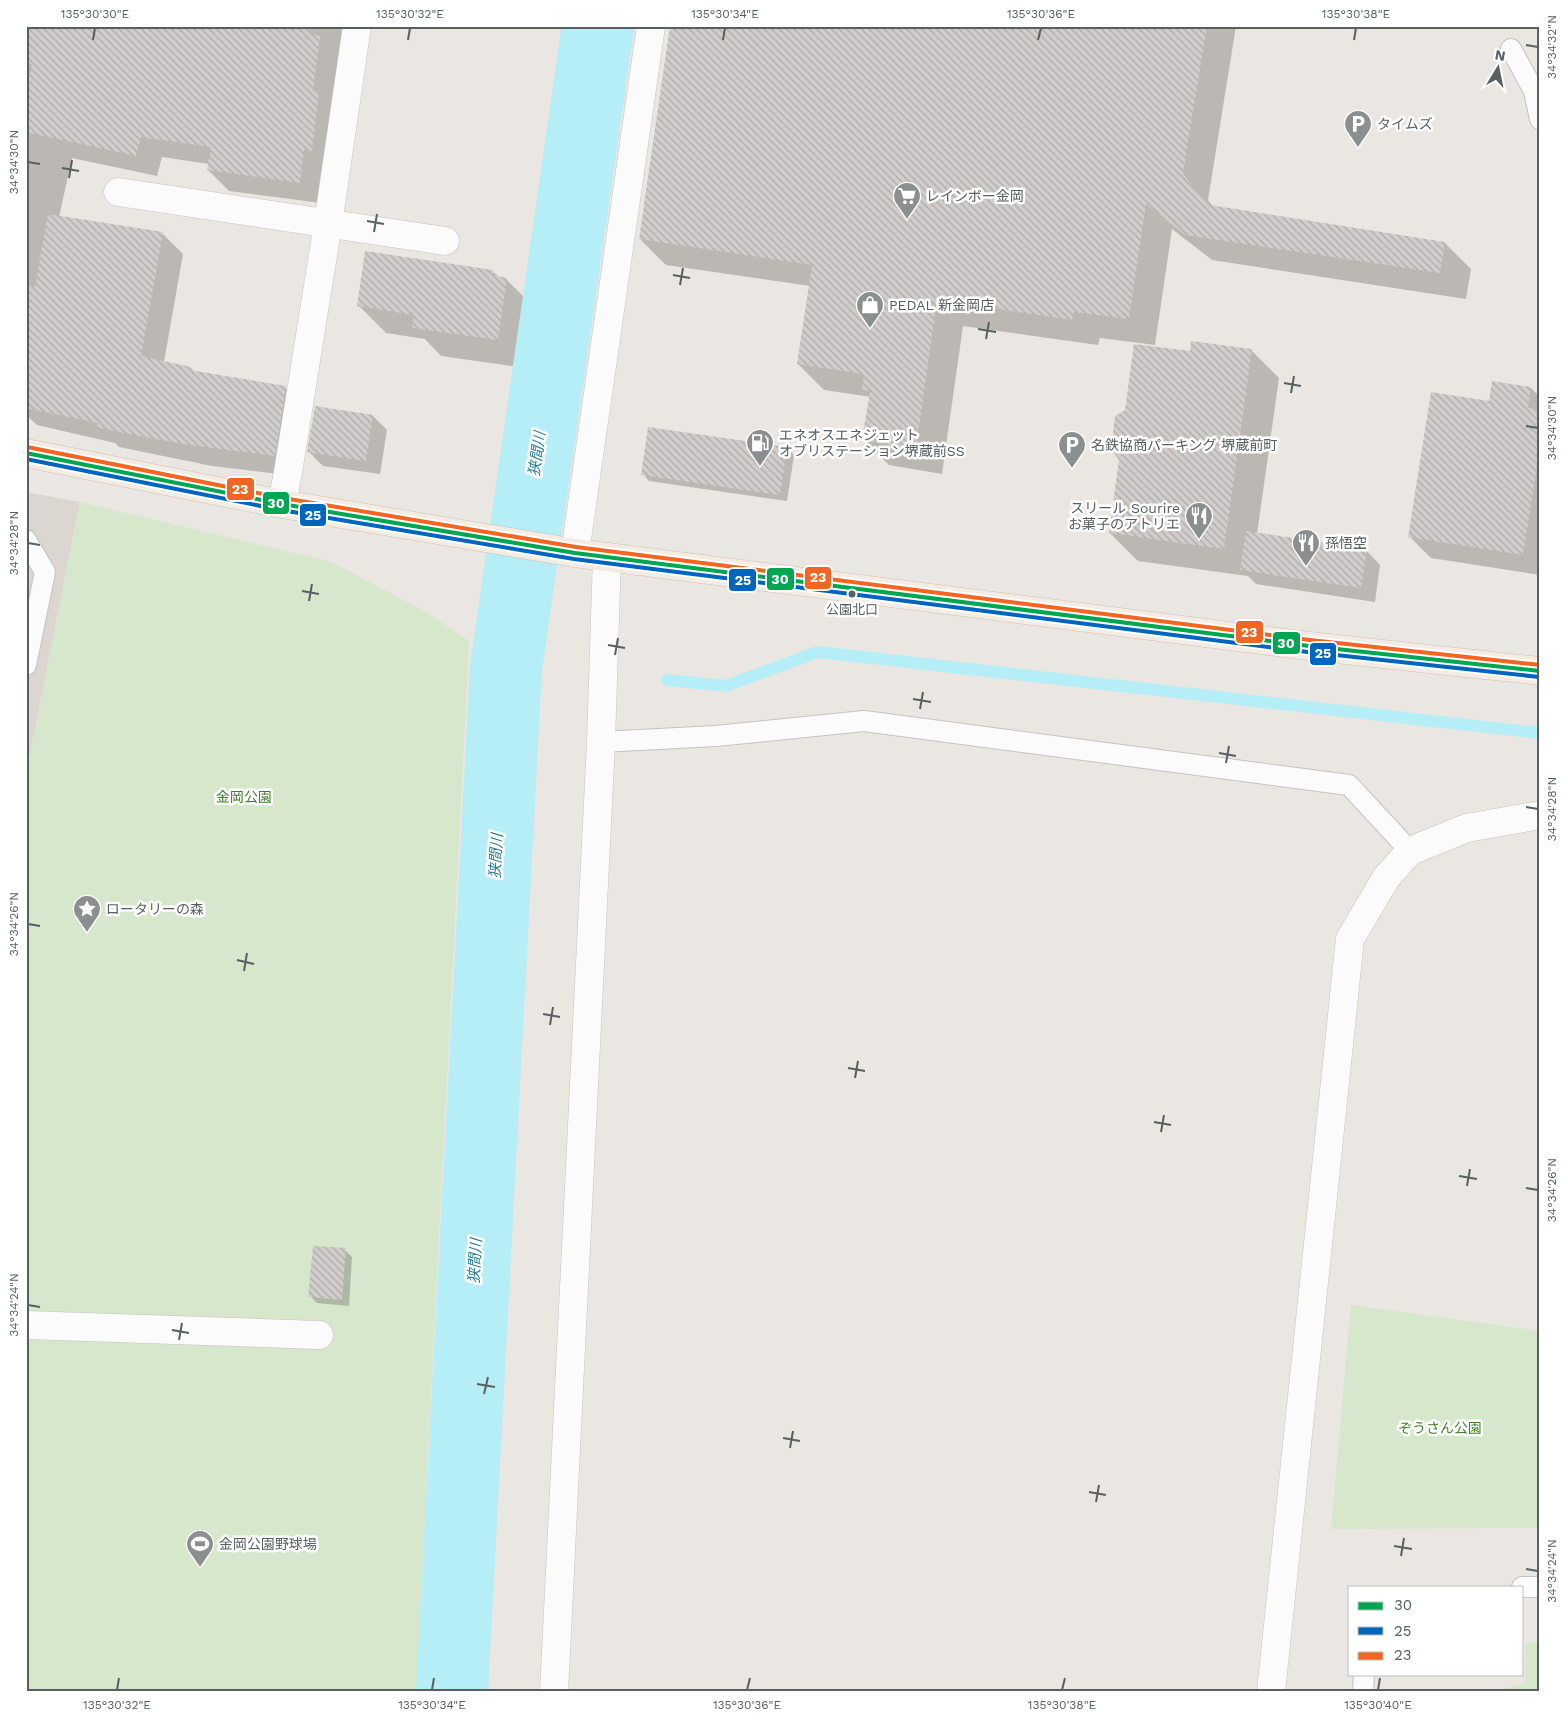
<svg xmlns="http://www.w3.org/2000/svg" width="1566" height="1718" viewBox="0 0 1566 1718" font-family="'Work Sans','Noto Sans JP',sans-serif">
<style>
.education{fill:#dcd6d1}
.green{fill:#d7e7cb}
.shadow{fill:#0003}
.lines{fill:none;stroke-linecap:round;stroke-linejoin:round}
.stream{stroke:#b5eef6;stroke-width:12}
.river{stroke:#b5eef6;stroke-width:72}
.building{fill:url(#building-back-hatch)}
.lane-casing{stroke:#c4c4c3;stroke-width:22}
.street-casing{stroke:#c4c4c3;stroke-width:29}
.secondary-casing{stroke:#c5c5c4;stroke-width:29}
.primary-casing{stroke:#d5beae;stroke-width:29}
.lane{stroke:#fcfbfb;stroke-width:20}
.street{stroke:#fcfbfb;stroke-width:28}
.secondary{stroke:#fcfbfb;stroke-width:28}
.primary{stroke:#f2ece5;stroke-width:28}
.bus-1-casing{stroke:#fff;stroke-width:8}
.bus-2-casing{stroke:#fff;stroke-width:8}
.bus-3-casing{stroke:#fff;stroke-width:8}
.bus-1{stroke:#00a651;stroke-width:4}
.bus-2{stroke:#0065bd;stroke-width:4}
.bus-3{stroke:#f26522;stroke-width:4}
.ticks{fill:none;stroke:#586062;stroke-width:2}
.bus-dot{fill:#586062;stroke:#fff;stroke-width:2}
.labels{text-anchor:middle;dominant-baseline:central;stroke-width:5;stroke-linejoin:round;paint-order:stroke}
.bus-label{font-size:13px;fill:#586062;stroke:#fff}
.poi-label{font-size:14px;fill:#586062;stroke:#fff;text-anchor:start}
.park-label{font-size:14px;fill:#40812a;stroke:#fff}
.water-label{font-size:15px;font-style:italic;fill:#2a7e95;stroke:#fff}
.line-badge{stroke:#fff;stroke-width:2}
.badge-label{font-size:14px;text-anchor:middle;font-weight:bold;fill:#fff}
.neatline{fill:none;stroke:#586062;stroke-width:2}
.ticks-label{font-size:12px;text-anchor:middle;fill:#586062}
</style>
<defs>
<pattern id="building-back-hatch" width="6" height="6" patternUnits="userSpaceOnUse" patternTransform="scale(1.25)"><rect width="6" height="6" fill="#d0cdcb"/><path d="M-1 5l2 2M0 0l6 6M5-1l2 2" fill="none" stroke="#acaaa8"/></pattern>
</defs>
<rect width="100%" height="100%" fill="#eae6e2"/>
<polygon class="education" points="26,492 80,502 26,774"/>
<g class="green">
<polygon points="80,502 332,562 426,612 469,641 416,1692 26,1692 26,774"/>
<polygon points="1351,1305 1540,1331 1540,1528 1331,1529"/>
<polygon points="1526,1642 1540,1643 1540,1692 1493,1692 1525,1683"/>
</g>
<g class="shadow">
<polygon points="26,26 349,26 321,203 229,191 208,170 209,164 162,157 157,176 72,158 59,217 162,233 183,254 164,362 191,368 195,372 285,387 306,408 295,476 212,466 119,447 115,443 37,425 26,415 26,101 30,81 26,80"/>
<polygon points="672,26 1236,26 1208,200 1213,207 1445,243 1471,269 1466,299 1212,260 1172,229 1155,345 1100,338 1098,345 963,326 942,474 889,465 863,439 871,397 824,390 798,364 810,286 666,265 640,239"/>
<polygon points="493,272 499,277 506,279 534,307 525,368 441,356 425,339 386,333 359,306"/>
<polygon points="1251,350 1279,378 1257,534 1366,550 1380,565 1375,602 1256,584 1248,576 1138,561 1110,533 1126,411 1191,353"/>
<polygon points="1531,388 1540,397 1540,575 1431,558 1409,536 1490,403"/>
<polygon points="373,416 387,430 380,474 323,466 308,451"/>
<polygon points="787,448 794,455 787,501 649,481 643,474"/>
<polygon points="345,1250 352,1257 349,1306 317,1303 310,1296"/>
</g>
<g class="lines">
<polyline class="stream" points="667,680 726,686 818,652 1540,733"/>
<polyline class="river" points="452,1692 506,668 598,26"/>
</g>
<g class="building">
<polygon points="26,26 311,26 310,34 320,36 313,90 319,91 312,151 304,150 300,183 207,170 211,147 141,137 136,156 26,132 26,95 32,64 26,63"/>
<polygon points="670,26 1207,26 1183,173 1195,190 1210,205 1445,242 1440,273 1185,235 1146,204 1129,319 1074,312 1072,320 937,300 916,449 862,440 870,391 862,390 864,374 797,364 812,265 639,239"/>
<polygon points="48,214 163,232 141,356 191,367 190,370 286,386 275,456 190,445 139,436 97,427 98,423 26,408 26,285 35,287"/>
<polygon points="365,251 493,270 493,275 507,278 498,340 412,328 414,315 357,306"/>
<polygon points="1191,341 1252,349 1224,549 1109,533 1119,460 1111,449 1115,416 1125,410 1134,344 1190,351"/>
<polygon points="1492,381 1531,387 1528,408 1540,410 1540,447 1523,555 1408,537 1431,392 1489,401"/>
<polygon points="315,406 373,415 366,461 307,452"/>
<polygon points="648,427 787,447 780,495 641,475"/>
<polygon points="1246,531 1367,549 1361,588 1240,570"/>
<polygon points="313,1246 346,1248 342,1300 308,1297"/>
</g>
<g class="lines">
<defs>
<g id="lane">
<polyline points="1511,49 1534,91 1540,119"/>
<polyline points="26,540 45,572 26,665"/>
<polyline points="601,742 716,736 864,721 1349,785 1410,851"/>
<polyline points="1522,1587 1540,1587"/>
<polyline points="1363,1692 1364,1674"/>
</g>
<g id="street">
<polyline points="118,192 445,241"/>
<polyline points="282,504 288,472 328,224 357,26"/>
<polyline points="26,1325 319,1335"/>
</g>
<g id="secondary">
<polyline points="575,553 651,26"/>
<polyline points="554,1692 601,742 607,557"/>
<polyline points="1271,1692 1350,939 1386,878 1410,851 1467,828 1540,815"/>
</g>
<polyline id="primary" points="26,453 282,504 575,553 1309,646 1540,671"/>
</defs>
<use href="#lane" class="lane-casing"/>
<use href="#street" class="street-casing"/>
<use href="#secondary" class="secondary-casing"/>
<use href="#primary" class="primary-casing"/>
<use href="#lane" class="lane"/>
<use href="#street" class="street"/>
<use href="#secondary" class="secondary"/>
<use href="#primary" class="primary"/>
<defs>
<polyline id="bus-1" points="26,453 282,504 575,553 1309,646 1540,671"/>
<polyline id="bus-2" points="26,459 281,510 574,559 1308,652 1539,677"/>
<polyline id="bus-3" points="27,447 283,498 576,547 1310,640 1540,665"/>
</defs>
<use href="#bus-1" class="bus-1-casing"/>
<use href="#bus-2" class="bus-2-casing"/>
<use href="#bus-3" class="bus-3-casing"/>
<use href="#bus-1" class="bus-1"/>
<use href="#bus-2" class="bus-2"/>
<use href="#bus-3" class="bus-3"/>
</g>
<path class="ticks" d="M93,40L95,28M408,40L410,28M723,40L725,28M1038,40L1041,28M1354,40L1356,28M1526,45L1538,47M28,162L40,164M62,168L79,171M69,178L72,160M367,221L384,224M374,232L377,214M673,275L690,278M680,285L683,268M978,329L996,332M986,339L989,322M1284,383L1301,386M1291,393L1294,376M1526,426L1538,428M28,543L40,545M302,591L319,594M309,601L312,584M608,645L625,648M615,655L618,638M913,699L931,702M920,709L923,692M1219,753L1236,756M1226,763L1229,746M1526,807L1538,809M28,924L40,926M237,960L254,964M244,971L247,953M543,1014L560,1017M550,1025L553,1007M848,1068L865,1071M855,1078L858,1061M1154,1122L1171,1125M1161,1132L1164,1115M1459,1176L1477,1179M1467,1186L1470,1169M1526,1188L1538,1190M28,1305L40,1307M172,1330L189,1333M179,1340L182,1323M477,1384L495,1387M484,1394L488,1377M783,1438L800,1441M790,1448L793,1431M1089,1492L1106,1495M1096,1502L1099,1485M1394,1546L1412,1549M1401,1556L1404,1538M1526,1569L1538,1571M117,1690L119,1678M432,1690L434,1678M747,1690L750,1678M1062,1690L1065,1678M1378,1690L1380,1678"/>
<defs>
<symbol id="parking-pin" viewBox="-11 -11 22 30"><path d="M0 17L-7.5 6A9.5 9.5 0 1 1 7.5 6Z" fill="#8b8f8f" stroke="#fff"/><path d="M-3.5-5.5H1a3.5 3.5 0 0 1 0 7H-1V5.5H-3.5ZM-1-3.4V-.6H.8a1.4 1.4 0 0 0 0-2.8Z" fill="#fff"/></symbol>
<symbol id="supermarket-pin" viewBox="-11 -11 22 30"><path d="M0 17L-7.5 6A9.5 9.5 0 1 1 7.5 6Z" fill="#8b8f8f" stroke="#fff"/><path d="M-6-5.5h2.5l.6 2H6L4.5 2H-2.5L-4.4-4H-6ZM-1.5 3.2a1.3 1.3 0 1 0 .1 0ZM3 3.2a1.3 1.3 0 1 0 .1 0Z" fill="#fff"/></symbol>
<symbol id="shop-pin" viewBox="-11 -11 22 30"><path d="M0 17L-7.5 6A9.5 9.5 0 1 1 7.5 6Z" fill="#8b8f8f" stroke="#fff"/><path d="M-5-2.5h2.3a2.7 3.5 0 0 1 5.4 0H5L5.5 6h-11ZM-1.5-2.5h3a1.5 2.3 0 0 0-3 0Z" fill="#fff"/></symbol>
<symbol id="fuel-pin" viewBox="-11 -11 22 30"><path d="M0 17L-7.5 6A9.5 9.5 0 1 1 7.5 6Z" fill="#8b8f8f" stroke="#fff"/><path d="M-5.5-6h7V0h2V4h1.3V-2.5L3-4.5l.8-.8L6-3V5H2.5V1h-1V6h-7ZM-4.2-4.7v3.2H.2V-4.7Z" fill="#fff"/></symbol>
<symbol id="restaurant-pin" viewBox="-11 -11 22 30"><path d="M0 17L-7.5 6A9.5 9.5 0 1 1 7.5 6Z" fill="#8b8f8f" stroke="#fff"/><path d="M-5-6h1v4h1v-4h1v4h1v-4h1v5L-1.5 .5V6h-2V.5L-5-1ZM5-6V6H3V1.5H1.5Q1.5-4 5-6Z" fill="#fff"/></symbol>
<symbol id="sight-pin" viewBox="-11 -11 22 30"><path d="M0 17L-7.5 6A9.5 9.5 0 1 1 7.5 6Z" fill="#8b8f8f" stroke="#fff"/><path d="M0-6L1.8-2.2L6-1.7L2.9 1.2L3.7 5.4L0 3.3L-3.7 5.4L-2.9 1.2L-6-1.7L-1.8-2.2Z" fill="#fff"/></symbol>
<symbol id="stadium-pin" viewBox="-11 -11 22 30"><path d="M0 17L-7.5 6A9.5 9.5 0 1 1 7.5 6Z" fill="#8b8f8f" stroke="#fff"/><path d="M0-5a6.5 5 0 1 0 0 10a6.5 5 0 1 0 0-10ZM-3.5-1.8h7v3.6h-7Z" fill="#fff"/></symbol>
</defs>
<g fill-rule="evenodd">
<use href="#parking-pin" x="1342" y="108" width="32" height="43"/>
<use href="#supermarket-pin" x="891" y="180" width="32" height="43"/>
<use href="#shop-pin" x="854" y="289" width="32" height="43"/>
<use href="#fuel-pin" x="744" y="427" width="32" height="43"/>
<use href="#parking-pin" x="1056" y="429" width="32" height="43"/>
<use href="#restaurant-pin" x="1183" y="500" width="32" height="43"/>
<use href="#restaurant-pin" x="1290" y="527" width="32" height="43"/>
<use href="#sight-pin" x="71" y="893" width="32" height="43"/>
<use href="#stadium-pin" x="184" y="1528" width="32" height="43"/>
</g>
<circle class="bus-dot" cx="852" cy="594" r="4.5"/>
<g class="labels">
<g class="bus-label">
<text x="852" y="609">公園北口</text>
</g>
<g class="poi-label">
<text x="1377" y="124">タイムズ</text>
<text x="926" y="196">レインボー金岡</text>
<text x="889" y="305">PEDAL 新金岡店</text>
<text x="779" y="435">エネオスエネジェット<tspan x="779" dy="16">オブリステーション堺蔵前SS</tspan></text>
<text x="1091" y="445">名鉄協商パーキング 堺蔵前町</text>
<text x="1180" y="508" text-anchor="end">スリール Sourire<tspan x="1180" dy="16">お菓子のアトリエ</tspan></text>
<text x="1325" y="543">孫悟空</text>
<text x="106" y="909">ロータリーの森</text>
<text x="219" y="1544">金岡公園野球場</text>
</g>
<g class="park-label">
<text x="244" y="797">金岡公園</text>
<text x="1440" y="1428">ぞうさん公園</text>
</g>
<g class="water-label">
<text transform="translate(537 454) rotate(-82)">狭間川</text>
<text transform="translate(496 856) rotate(-87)">狭間川</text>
<text transform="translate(475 1261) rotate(-87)">狭間川</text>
</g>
</g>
<g class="line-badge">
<rect x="226" y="477" width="29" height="24" rx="5" fill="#f26522"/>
<rect x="262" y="491" width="28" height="24" rx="5" fill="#00a651"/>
<rect x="299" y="503" width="28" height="24" rx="5" fill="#0065bd"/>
<rect x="804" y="566" width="28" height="24" rx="5" fill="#f26522"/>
<rect x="766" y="567" width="29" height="24" rx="5" fill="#00a651"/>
<rect x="728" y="568" width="29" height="24" rx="5" fill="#0065bd"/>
<rect x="1235" y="620" width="29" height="24" rx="5" fill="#f26522"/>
<rect x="1272" y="631" width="29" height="24" rx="5" fill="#00a651"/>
<rect x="1309" y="642" width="28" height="24" rx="5" fill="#0065bd"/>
</g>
<g class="badge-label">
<text x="240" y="494">23</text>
<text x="276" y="508">30</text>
<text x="313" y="520">25</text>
<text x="818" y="582">23</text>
<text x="780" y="584">30</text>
<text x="743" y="585">25</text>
<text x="1249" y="637">23</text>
<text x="1286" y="648">30</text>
<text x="1323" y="658">25</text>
</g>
<rect width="1566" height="1718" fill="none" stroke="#ffffff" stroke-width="55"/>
<rect x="1348" y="1586" width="175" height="90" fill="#ffffff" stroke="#bcbfc0"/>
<rect x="1358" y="1602" width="25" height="8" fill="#00a651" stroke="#bcbfc0"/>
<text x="1394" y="1610" font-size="15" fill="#586062">30</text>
<rect x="1358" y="1627" width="25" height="8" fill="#0065bd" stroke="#bcbfc0"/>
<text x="1394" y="1636" font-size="15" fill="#586062">25</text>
<rect x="1358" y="1652" width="25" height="8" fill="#f26522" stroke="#bcbfc0"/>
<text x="1394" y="1660" font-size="15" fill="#586062">23</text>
<g transform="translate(1498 68) rotate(10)" stroke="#ffffff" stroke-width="4" paint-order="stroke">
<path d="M0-4L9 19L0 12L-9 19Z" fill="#586062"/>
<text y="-8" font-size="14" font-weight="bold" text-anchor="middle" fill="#586062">N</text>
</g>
<rect x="28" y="28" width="1510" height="1662" class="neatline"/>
<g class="ticks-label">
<text x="95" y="18">135°30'30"E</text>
<text x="410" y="18">135°30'32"E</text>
<text x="725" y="18">135°30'34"E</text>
<text x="1041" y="18">135°30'36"E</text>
<text x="1356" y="18">135°30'38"E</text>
<text transform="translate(1552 47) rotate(-90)" y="4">34°34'32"N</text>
<text transform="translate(14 162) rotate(-90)" y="4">34°34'30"N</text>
<text transform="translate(1552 428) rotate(-90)" y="4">34°34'30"N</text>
<text transform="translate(14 543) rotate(-90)" y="4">34°34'28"N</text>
<text transform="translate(1552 809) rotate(-90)" y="4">34°34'28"N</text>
<text transform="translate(14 924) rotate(-90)" y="4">34°34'26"N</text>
<text transform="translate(1552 1190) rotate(-90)" y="4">34°34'26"N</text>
<text transform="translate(14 1305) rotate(-90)" y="4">34°34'24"N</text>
<text transform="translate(1552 1571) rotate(-90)" y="4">34°34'24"N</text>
<text x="117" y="1709">135°30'32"E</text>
<text x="432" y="1709">135°30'34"E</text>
<text x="747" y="1709">135°30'36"E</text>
<text x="1062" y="1709">135°30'38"E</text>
<text x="1378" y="1709">135°30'40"E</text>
</g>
</svg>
